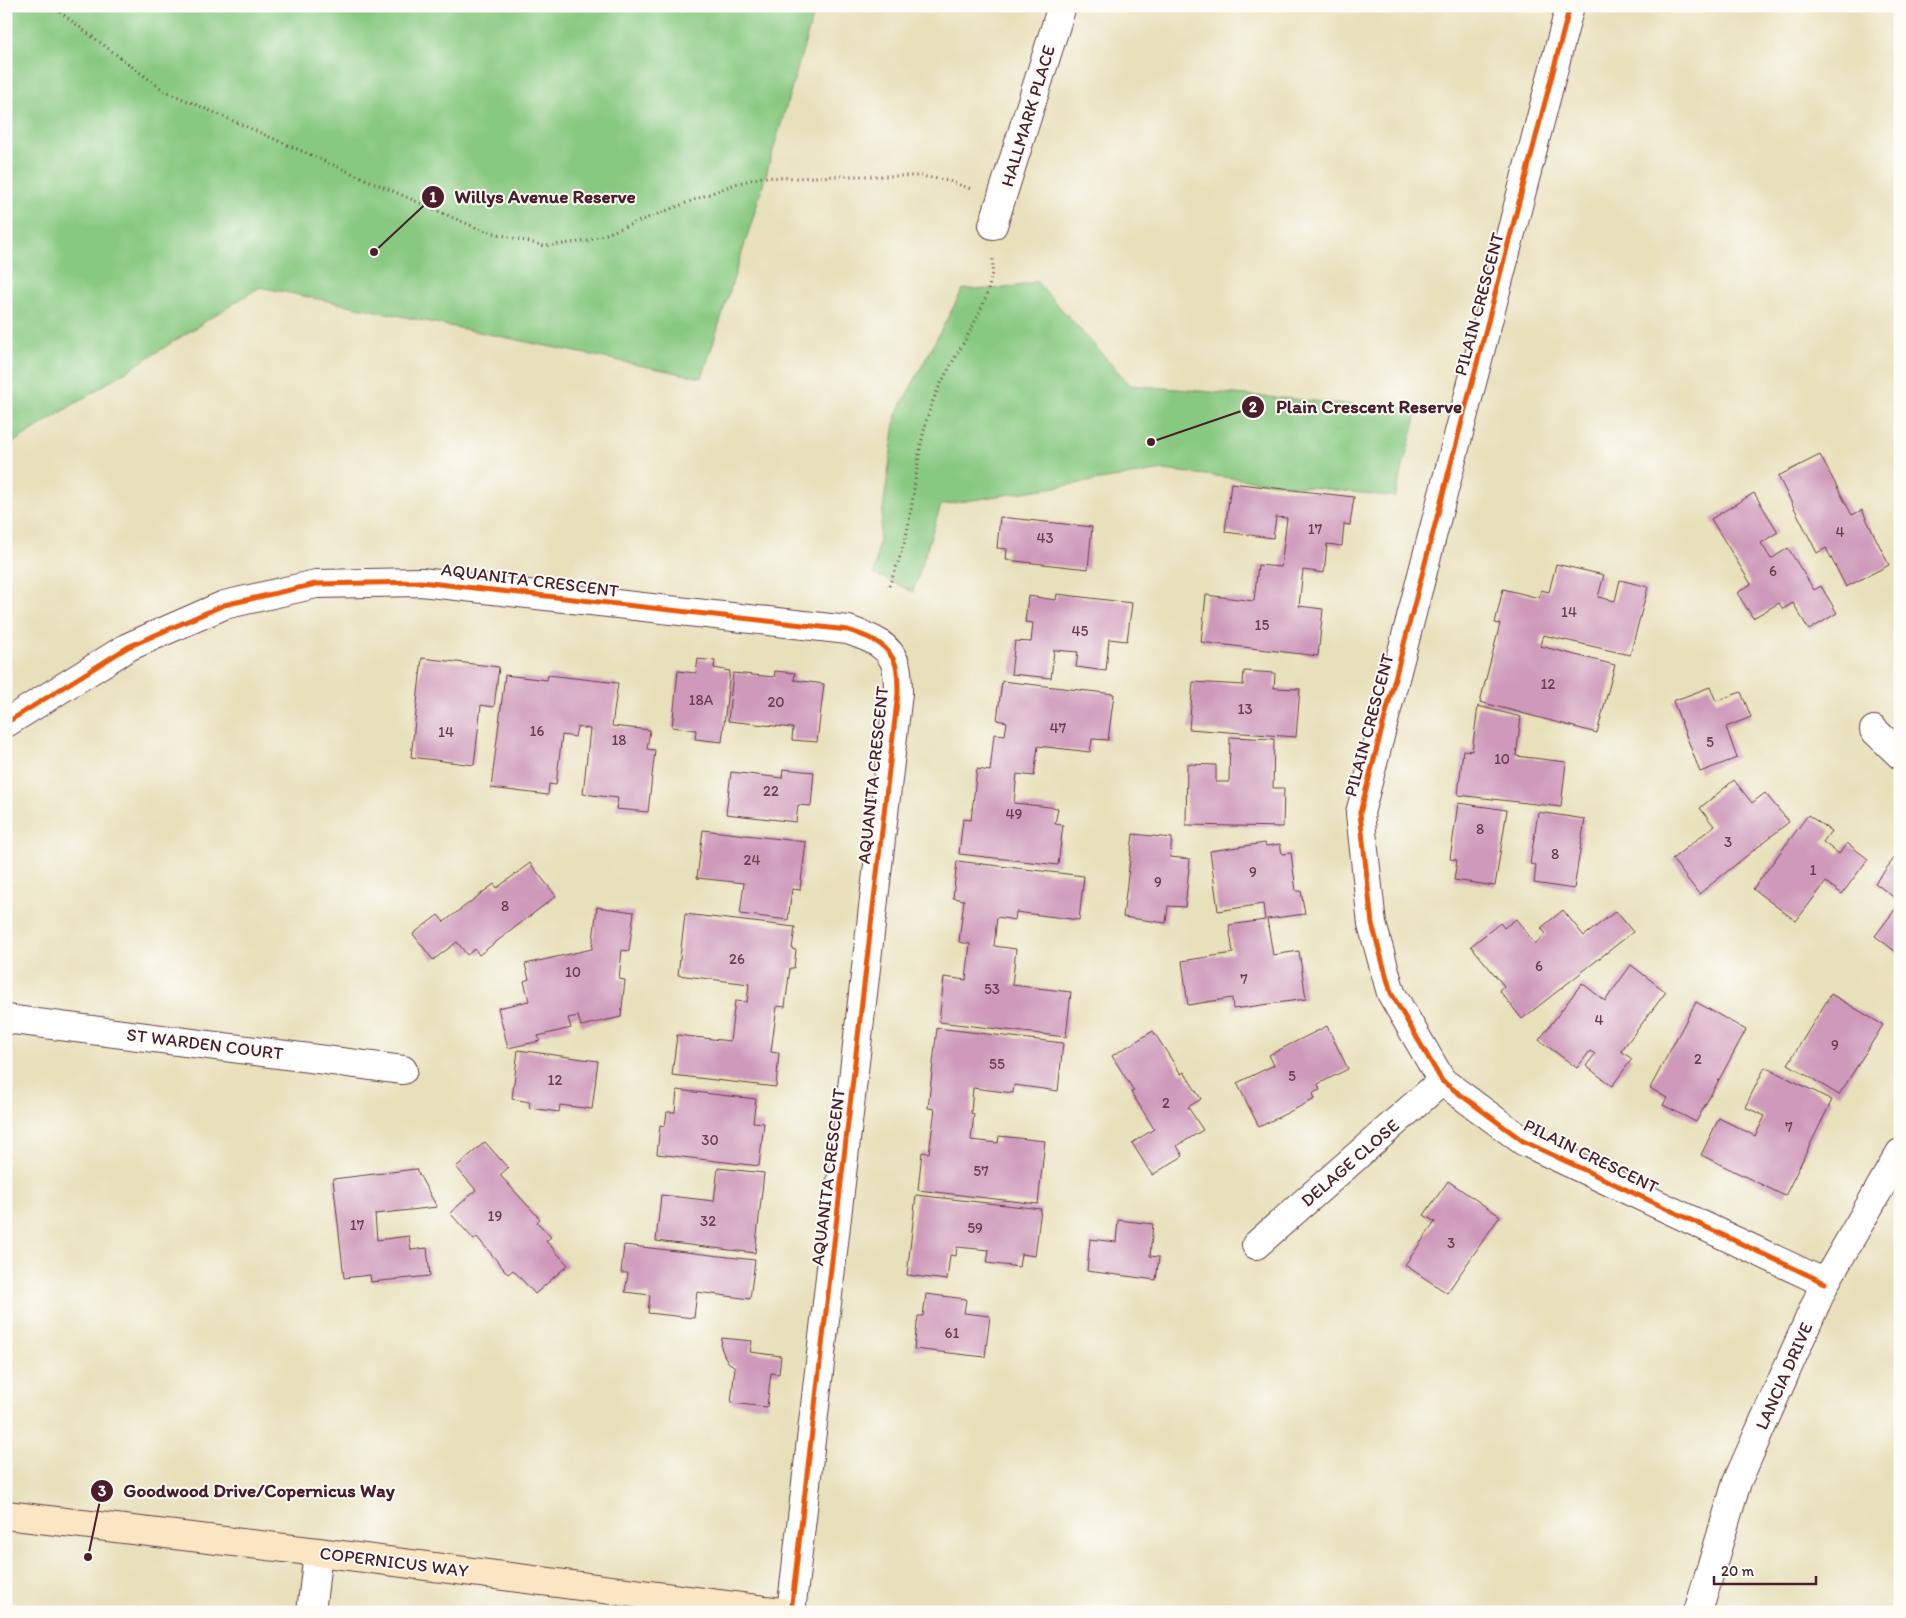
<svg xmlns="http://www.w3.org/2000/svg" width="1906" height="1618" viewBox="0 0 1906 1618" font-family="Itim,sans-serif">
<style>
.green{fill:#88c981;stroke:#697456}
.building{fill:#ce99ba}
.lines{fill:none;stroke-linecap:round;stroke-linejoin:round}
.street-casing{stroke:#623c41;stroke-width:30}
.secondary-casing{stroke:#623c41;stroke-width:30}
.path{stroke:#623c41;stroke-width:3;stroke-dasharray:1 4;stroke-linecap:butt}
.street{stroke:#fff;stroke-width:28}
.secondary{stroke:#fbe6c3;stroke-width:28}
.cycleway-casing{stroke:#fdfcf7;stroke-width:8}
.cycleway{stroke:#e8590c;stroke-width:5}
.labels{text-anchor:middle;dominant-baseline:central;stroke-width:4;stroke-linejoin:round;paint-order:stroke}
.number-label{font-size:15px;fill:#6b3e4f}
.street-label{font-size:18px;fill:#4a1f2b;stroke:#fdfcf7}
.leader{fill:none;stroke:#4a1f2b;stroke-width:2}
.callout-dot{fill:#4a1f2b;stroke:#fdfcf7;stroke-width:2}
.mark-label{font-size:15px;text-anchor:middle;font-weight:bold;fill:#fff}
.callout-label{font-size:19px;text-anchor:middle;font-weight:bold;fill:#4a1f2b;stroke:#fdfcf7;stroke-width:4;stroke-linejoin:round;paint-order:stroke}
</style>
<rect width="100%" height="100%" fill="#fdfcf7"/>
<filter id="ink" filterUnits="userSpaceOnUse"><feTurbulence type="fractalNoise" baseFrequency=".02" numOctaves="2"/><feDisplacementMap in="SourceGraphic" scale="10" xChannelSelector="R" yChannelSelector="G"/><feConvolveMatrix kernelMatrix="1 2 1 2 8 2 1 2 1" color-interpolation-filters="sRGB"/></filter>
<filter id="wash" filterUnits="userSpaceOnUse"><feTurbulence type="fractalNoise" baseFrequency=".0096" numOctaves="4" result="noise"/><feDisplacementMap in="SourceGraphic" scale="20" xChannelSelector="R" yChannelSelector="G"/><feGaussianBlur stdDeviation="1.12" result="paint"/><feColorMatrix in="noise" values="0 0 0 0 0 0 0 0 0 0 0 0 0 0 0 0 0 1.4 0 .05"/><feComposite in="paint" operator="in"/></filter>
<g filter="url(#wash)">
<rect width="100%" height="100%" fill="#e8e0bb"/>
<g class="green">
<polygon points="6,6 816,6 753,218 702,378 260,287 6,447"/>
<path d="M1036,281L1130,385L1418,410L1395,497L1163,470L941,505L913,592L887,579L874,575L896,415L963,289C989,290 1012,289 1036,281Z"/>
</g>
<g id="blocks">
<g class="building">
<polygon points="1820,455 1852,515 1862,510 1889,565 1846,587 1826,548 1817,553 1778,476"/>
<polygon points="1231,483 1354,497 1350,525 1344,524 1342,546 1327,544 1324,573 1303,570 1299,606 1323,609 1318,656 1201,642 1206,595 1254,601 1258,565 1281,567 1287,518 1276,517 1273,538 1225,532"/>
<polygon points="1754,493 1778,532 1761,543 1771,559 1788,548 1814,590 1821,586 1837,613 1809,630 1793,603 1783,609 1779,603 1753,618 1737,593 1751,584 1711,519"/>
<polygon points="1000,517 1092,527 1088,569 1006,560 1007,549 997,548"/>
<polygon points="1556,564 1604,575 1598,597 1615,601 1620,580 1648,587 1630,655 1543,635 1540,646 1615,665 1597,733 1480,702 1500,624 1495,623 1503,589 1539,598 1541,590 1549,592"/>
<polygon points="1057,594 1132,603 1127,641 1109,639 1106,671 1076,667 1078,652 1054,650 1051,678 1011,674 1015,641 1031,642 1033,623 1025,622 1028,596 1056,600"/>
<polygon points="422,658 499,667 494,707 481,705 474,765 411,757"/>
<polygon points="698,659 715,661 714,668 730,671 722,742 695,739 696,730 672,727 678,671 696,673"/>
<polygon points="775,671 795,673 794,680 824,684 817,742 792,740 793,728 728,721 733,673 774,677"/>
<polygon points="1244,671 1275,673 1274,688 1300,689 1296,737 1189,729 1193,682 1243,685"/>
<polygon points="505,675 547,680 548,675 618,683 612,726 650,730 647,749 655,750 648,812 616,809 618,798 583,794 590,729 577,727 575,737 562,735 556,785 549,784 548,795 491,788"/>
<polygon points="1002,681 1114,694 1108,740 1092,739 1090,752 1038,746 1034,776 1017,774 1014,803 1058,808 1055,824 1063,825 1058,865 959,854 963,819 971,820 977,769 990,771 994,734 1005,735 1007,722 997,720"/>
<polygon points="1710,687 1716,701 1741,692 1751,717 1726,727 1737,758 1700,772 1673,701"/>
<polygon points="1478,706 1521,717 1516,756 1566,762 1561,807 1458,795 1463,750 1472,751"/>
<polygon points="1230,737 1274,739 1273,788 1284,788 1283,827 1186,825 1187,764 1216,765 1216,782 1229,782"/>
<polygon points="783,769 814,772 811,806 798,805 796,822 726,814 731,772 782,778"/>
<polygon points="1734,780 1752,803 1765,793 1789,822 1699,894 1672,859 1714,826 1700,808"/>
<polygon points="1458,803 1507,810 1495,886 1454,880 1457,860 1450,859"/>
<polygon points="1538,812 1585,819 1574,889 1534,883 1536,865 1530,864"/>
<polygon points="1808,815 1831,831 1823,842 1839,854 1847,843 1868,859 1842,894 1826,882 1796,921 1753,889"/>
<polygon points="703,830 806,842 800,890 792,889 788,920 740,914 744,883 697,878"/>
<polygon points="1133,834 1172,838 1170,857 1190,859 1185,907 1168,906 1166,923 1123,917"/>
<polygon points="1265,843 1266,846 1280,844 1282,854 1291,853 1296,891 1301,891 1305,914 1267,919 1273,955 1299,951 1306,999 1233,1009 1232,998 1188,1005 1182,961 1233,953 1229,925 1265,920 1263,904 1218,911 1210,851"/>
<polygon points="1900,851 1900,902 1875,883"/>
<polygon points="957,861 1084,876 1079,920 1016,912 1015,920 997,917 994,946 1016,949 1012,985 1071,992 1066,1037 939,1022 944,977 966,980 970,944 959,942 964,900 953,898"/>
<polygon points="530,863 556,896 479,955 475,949 467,955 457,942 433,960 413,934 438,915 444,922 494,884 497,888"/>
<polygon points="1900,903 1900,955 1875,936"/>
<polygon points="597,907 634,912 629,951 622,950 619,979 625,980 621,1017 581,1026 578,1016 568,1018 571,1028 538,1036 540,1041 508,1048 498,1008 529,1001 524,981 529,979 525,964 592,949"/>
<polygon points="1563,910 1584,936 1616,911 1633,932 1522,1019 1499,990 1504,986 1471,946 1500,923 1504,928 1516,919 1535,944 1546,934 1541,928"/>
<polygon points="685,914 795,927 792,949 796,950 794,968 790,968 785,1007 777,1006 771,1052 779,1053 776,1087 672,1075 677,1035 730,1041 735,1001 747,1002 749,984 678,975"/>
<polygon points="1631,965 1666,992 1621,1051 1632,1059 1612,1086 1586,1066 1595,1054 1590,1051 1577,1068 1539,1040 1582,983 1605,1001"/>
<polygon points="1831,994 1883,1025 1839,1095 1788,1064"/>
<polygon points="1696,1002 1746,1030 1696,1122 1663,1105 1667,1098 1650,1088"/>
<polygon points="1327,1026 1348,1069 1318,1084 1320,1090 1313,1093 1315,1099 1259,1127 1237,1083 1274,1065 1269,1055"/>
<polygon points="937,1028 1063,1043 1058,1091 1014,1085 1013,1093 973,1088 971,1113 974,1114 971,1140 998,1143 999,1136 1045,1141 1038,1204 918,1190 922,1152 929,1153 935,1109 928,1108"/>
<polygon points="1153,1031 1181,1074 1184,1072 1201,1099 1188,1107 1203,1130 1177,1146 1183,1156 1152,1175 1132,1143 1154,1129 1131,1092 1134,1091 1112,1056"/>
<polygon points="518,1050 598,1061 592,1109 560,1105 559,1112 529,1108 530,1102 512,1099"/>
<polygon points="1765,1067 1832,1100 1785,1196 1701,1155 1719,1118 1755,1136 1765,1116 1745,1107"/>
<polygon points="677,1090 756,1099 753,1122 764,1123 759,1166 657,1154 660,1125 665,1126 667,1112 675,1112"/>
<polygon points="485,1142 508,1168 500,1175 540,1219 537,1222 551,1237 546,1241 568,1265 535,1294 513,1270 508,1274 477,1237 474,1240 450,1213 476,1190 456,1167"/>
<polygon points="718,1168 764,1173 755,1253 656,1241 661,1195 714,1201"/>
<polygon points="416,1169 437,1207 375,1214 377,1240 409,1236 411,1250 427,1248 430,1276 371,1282 370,1275 344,1278 333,1179"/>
<polygon points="1448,1181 1500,1216 1447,1293 1405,1265 1435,1222 1424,1215"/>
<polygon points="916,1195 1041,1209 1035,1256 1021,1254 1019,1267 987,1263 989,1250 957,1247 956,1256 950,1255 947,1280 907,1275"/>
<polygon points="1118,1220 1153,1224 1150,1256 1159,1257 1156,1280 1087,1271 1090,1239 1116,1242"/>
<polygon points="624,1245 755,1260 750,1299 697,1292 694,1318 648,1313 650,1295 625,1292 628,1273 621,1273"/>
<polygon points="926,1294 966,1299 964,1313 990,1316 985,1357 914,1349 918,1316 923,1316"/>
<polygon points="722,1338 752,1341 750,1352 781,1356 779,1374 771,1373 767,1407 731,1403 735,1367 728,1362 724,1355 721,1347"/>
</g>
</g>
</g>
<g filter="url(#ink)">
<use href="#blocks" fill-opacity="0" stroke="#623c41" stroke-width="1"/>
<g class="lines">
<defs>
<g id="street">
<polyline points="1570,6 1360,813 1372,924 1391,993 1442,1081 1523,1141 1825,1283"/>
<polyline points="993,225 1062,6"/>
<path d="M6,723L128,647L224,605L316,584L421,582L848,630C868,637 889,643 896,666C898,674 898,685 898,693L791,1612"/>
<polyline points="1874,730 1900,755"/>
<polyline points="6,1019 403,1070"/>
<polyline points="1256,1245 1442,1081"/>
<polyline points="311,1612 318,1552"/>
<polyline points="1698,1612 1737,1482 1825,1283 1900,1153"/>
</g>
<polyline id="secondary" points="6,1515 318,1552 781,1612"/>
</defs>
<use href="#street" class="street-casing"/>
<use href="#secondary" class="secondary-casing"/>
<g class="path">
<polyline points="52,6 163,90 479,229 544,246 588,241 735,184 762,177 796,178 834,176 921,176 949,181 971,189"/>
<path d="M889,586C896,568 903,550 907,532C916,489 917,442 933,401C952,353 994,309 993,256"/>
</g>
<use href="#street" class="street"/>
<use href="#secondary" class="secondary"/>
<defs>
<g id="cycleway">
<polyline points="1570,6 1360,813 1372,924 1391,993 1442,1081 1523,1141 1825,1283"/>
<path d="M6,723L128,647L224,605L316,584L421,582L848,630C868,637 889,643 896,666C898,674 898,685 898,693L791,1612"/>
</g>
</defs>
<use href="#cycleway" class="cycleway-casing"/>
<use href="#cycleway" class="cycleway"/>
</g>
</g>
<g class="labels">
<g class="number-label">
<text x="1315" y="529">17</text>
<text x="1840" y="532">4</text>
<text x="1045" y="538">43</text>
<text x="1773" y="571">6</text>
<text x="1569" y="612">14</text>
<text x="1262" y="625">15</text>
<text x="1080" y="631">45</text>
<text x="1548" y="684">12</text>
<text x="701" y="700">18A</text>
<text x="776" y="702">20</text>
<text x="1245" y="709">13</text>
<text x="1058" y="728">47</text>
<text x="537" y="731">16</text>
<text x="446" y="732">14</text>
<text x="619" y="740">18</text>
<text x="1710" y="742">5</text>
<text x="1502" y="759">10</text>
<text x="771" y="791">22</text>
<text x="1014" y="814">49</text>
<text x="1480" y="829">8</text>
<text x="1728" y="842">3</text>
<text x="1555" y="854">8</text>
<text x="752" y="860">24</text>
<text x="1813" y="870">1</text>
<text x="1253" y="872">9</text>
<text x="1158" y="882">9</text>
<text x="505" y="906">8</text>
<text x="737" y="959">26</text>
<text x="1539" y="966">6</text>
<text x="573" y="972">10</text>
<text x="1244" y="979">7</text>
<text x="992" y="989">53</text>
<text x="1599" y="1020">4</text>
<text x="1835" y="1045">9</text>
<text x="1698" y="1059">2</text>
<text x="997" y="1064">55</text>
<text x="1292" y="1076">5</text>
<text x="555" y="1080">12</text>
<text x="1166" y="1103">2</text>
<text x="1789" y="1127">7</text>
<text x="710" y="1140">30</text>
<text x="981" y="1171">57</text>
<text x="495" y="1216">19</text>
<text x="708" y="1221">32</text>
<text x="357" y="1225">17</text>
<text x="975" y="1228">59</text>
<text x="1451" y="1243">3</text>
<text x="952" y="1333">61</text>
</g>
<g class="street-label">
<text transform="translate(1028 116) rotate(-73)">HALLMARK PLACE</text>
<text transform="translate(1479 304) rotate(-75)">PILAIN CRESCENT</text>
<text transform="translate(530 580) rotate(7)">AQUANITA CRESCENT</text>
<text transform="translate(1369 725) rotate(-75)">PILAIN CRESCENT</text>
<text transform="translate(873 775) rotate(-84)">AQUANITA CRESCENT</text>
<text transform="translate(205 1044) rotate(7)">ST WARDEN COURT</text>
<text transform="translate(1591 1156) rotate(26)">PILAIN CRESCENT</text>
<text transform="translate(1350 1163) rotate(-41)">DELAGE CLOSE</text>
<text transform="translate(828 1177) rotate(-83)">AQUANITA CRESCENT</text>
<text transform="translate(1784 1376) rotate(-66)">LANCIA DRIVE</text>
<text transform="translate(394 1562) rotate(7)">COPERNICUS WAY</text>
</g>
</g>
<path class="leader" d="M374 252L433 197M1151 442L1253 407M88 1557L102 1491"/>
<g class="callout-dot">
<circle cx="374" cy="252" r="5"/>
<circle cx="1151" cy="442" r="5"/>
<circle cx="88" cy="1557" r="5"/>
<circle cx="433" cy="197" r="12"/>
<circle cx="1253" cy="407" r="12"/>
<circle cx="102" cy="1491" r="12"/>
</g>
<g class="mark-label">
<text x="433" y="202">1</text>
<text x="1253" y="412">2</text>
<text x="102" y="1496">3</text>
</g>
<g class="callout-label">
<text x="545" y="203">Willys Avenue Reserve</text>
<text x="1369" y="413">Plain Crescent Reserve</text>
<text x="259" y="1497">Goodwood Drive/Copernicus Way</text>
</g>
<rect width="1906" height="1618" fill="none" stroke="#fdfcf7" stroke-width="25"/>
<path d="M1714 1576v8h102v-8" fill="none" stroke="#4a1f2b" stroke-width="2.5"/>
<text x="1721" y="1576" font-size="15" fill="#4a1f2b" stroke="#fdfcf7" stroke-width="4" paint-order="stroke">20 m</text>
</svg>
